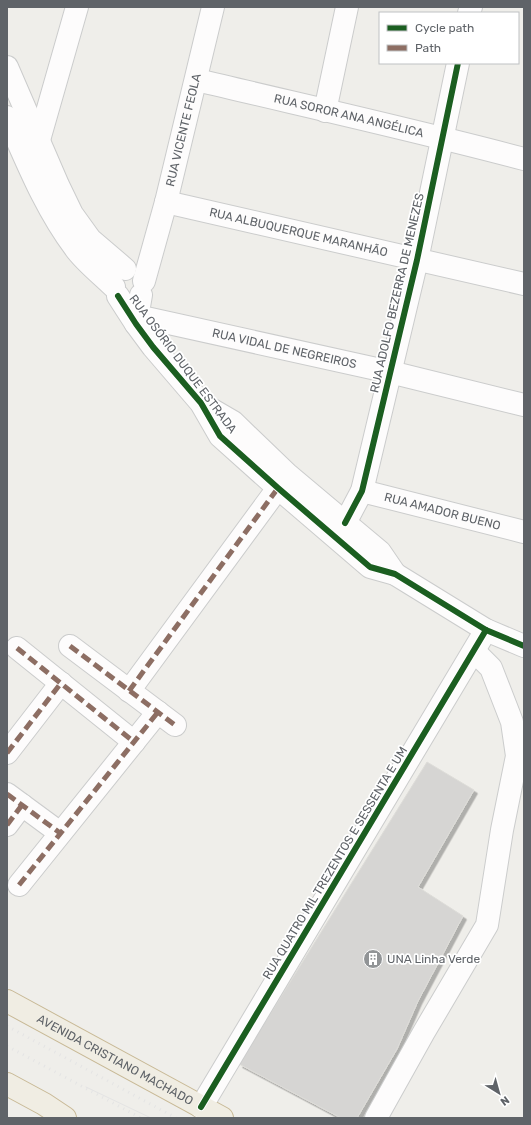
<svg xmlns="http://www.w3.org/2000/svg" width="531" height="1125" viewBox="0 0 531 1125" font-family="Rubik,sans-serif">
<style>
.building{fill:#d6d5d3;stroke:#deddd9;filter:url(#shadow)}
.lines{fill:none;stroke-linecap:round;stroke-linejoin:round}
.minor-casing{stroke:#cbcccc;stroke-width:24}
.highway-casing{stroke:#c8b996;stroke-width:24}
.minor{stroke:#fdfcfc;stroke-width:22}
.highway{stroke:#f0ede3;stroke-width:22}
.tram{stroke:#e4e4e4;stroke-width:1}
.rail{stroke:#e4e4e4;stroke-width:3;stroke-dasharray:1 5;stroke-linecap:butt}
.quiet{stroke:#8d6e63;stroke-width:5;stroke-dasharray:10 5;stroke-linecap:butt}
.cycleway-casing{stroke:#fff;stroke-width:8}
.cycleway{stroke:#1b5e20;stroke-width:6}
.labels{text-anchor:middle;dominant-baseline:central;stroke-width:3.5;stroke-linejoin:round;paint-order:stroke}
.street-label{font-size:12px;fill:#5f6368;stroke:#fff}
.poi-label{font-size:12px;fill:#5f6368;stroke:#fff;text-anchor:start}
</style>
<defs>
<filter id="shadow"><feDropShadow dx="3.5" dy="3.5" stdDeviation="0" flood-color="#0004"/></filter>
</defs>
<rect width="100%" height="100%" fill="#efeeea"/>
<polygon class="building" points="427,762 474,790 418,887 463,916 418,1001 397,1049 357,1118 341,1118 239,1064"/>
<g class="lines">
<defs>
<g id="minor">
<polyline points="469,13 471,7"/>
<polyline points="7,67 58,185 72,214 90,239 125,269"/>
<path id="s1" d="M197,80C306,106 415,130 524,159"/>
<polyline points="325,111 347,7"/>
<path d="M7,117C27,162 45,208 75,248C85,262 102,275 114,287"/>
<polyline points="33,143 39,140 77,7"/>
<path id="s2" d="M166,202L524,284"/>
<path id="s3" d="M144,281L166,202L213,7"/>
<polyline points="118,296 136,324 153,347 201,403 220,436 278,488 370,567 395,574 486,630 524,646"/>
<path id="s4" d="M137,316L390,372L524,405"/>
<polyline points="136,324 141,295"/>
<polyline points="202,404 233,422 287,474 380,552 395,574"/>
<path id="s5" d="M362,491L524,532"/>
<polyline points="345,523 362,491 417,260 458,63"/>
<polyline points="70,646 175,725"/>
<polyline points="17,648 134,742"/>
<polyline points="129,691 278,488"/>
<polyline points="7,753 61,683"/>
<polyline points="7,794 60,833"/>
<polyline points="7,825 22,805"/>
<polyline points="19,885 158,712"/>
<polyline points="201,1107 486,630"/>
<polyline points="376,1118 424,1032 487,925 502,830 517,756 512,722 491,668 474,651"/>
</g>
<g id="highway">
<path id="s6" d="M7,1001L222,1118"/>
<polyline points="7,1084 44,1104 65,1118"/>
</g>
</defs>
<use href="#minor" class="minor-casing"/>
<use href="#highway" class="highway-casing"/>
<use href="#minor" class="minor"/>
<use href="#highway" class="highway"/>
<polyline class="tram" points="86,1087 151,1118"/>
<g class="rail">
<polyline points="7,1026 176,1118"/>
<polyline points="7,1046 141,1118"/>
</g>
<g class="quiet">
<polyline points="70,646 175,725"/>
<polyline points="17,648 134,742"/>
<polyline points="129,691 278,488"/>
<polyline points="7,753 61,683"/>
<polyline points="7,794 60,833"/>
<polyline points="7,825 22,805"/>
<polyline points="19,885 158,712"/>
</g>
<defs>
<g id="cycleway">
<polyline points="118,296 136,324 153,347 201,403 220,436 278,488 370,567 395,574 486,630 524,646"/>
<polyline points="345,523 362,491 417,260 458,63"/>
<polyline points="201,1107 486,630"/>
</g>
</defs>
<use href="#cycleway" class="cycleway-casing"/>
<use href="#cycleway" class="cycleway"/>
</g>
<defs>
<symbol id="building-disc" viewBox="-11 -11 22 22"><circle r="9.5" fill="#919496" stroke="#fff"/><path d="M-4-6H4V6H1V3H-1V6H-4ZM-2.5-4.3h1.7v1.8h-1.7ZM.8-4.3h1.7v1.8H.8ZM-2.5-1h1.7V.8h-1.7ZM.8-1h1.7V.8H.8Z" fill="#fff"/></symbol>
</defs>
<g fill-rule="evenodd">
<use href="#building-disc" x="362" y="948" width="22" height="22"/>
</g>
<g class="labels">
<g class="street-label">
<text stroke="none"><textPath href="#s1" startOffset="156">RUA SOROR ANA ANGÉLICA</textPath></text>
<text stroke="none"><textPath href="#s3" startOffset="156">RUA VICENTE FEOLA</textPath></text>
<text stroke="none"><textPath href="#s2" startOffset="136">RUA ALBUQUERQUE MARANHÃO</textPath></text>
<text transform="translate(397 293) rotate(-77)">RUA ADOLFO BEZERRA DE MENEZES</text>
<text stroke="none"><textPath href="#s4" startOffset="151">RUA VIDAL DE NEGREIROS</textPath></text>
<text transform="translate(183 364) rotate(53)">RUA OSÓRIO DUQUE ESTRADA</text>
<text stroke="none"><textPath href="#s5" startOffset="83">RUA AMADOR BUENO</textPath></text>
<text transform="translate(335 863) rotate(-59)">RUA QUATRO MIL TREZENTOS E SESSENTA E UM</text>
<text stroke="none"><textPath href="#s6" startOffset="123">AVENIDA CRISTIANO MACHADO</textPath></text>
</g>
<g class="poi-label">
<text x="387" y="959">UNA Linha Verde</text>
</g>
</g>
<rect width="531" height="1125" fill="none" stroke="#5f6368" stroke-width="16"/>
<rect x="379" y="12" width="140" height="52" fill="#ffffff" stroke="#bfc1c3"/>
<rect x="387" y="25" width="20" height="6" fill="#1b5e20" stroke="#bfc1c3"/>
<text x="415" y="32" font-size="12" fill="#5f6368">Cycle path</text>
<rect x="387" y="45" width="20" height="6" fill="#8d6e63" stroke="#bfc1c3"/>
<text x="415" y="52" font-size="12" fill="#5f6368">Path</text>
<g transform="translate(499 1093) rotate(143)" stroke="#ffffff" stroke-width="3" paint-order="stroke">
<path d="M0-3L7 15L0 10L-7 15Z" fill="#5f6368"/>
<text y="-6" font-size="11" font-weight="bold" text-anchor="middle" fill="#5f6368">N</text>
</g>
</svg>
